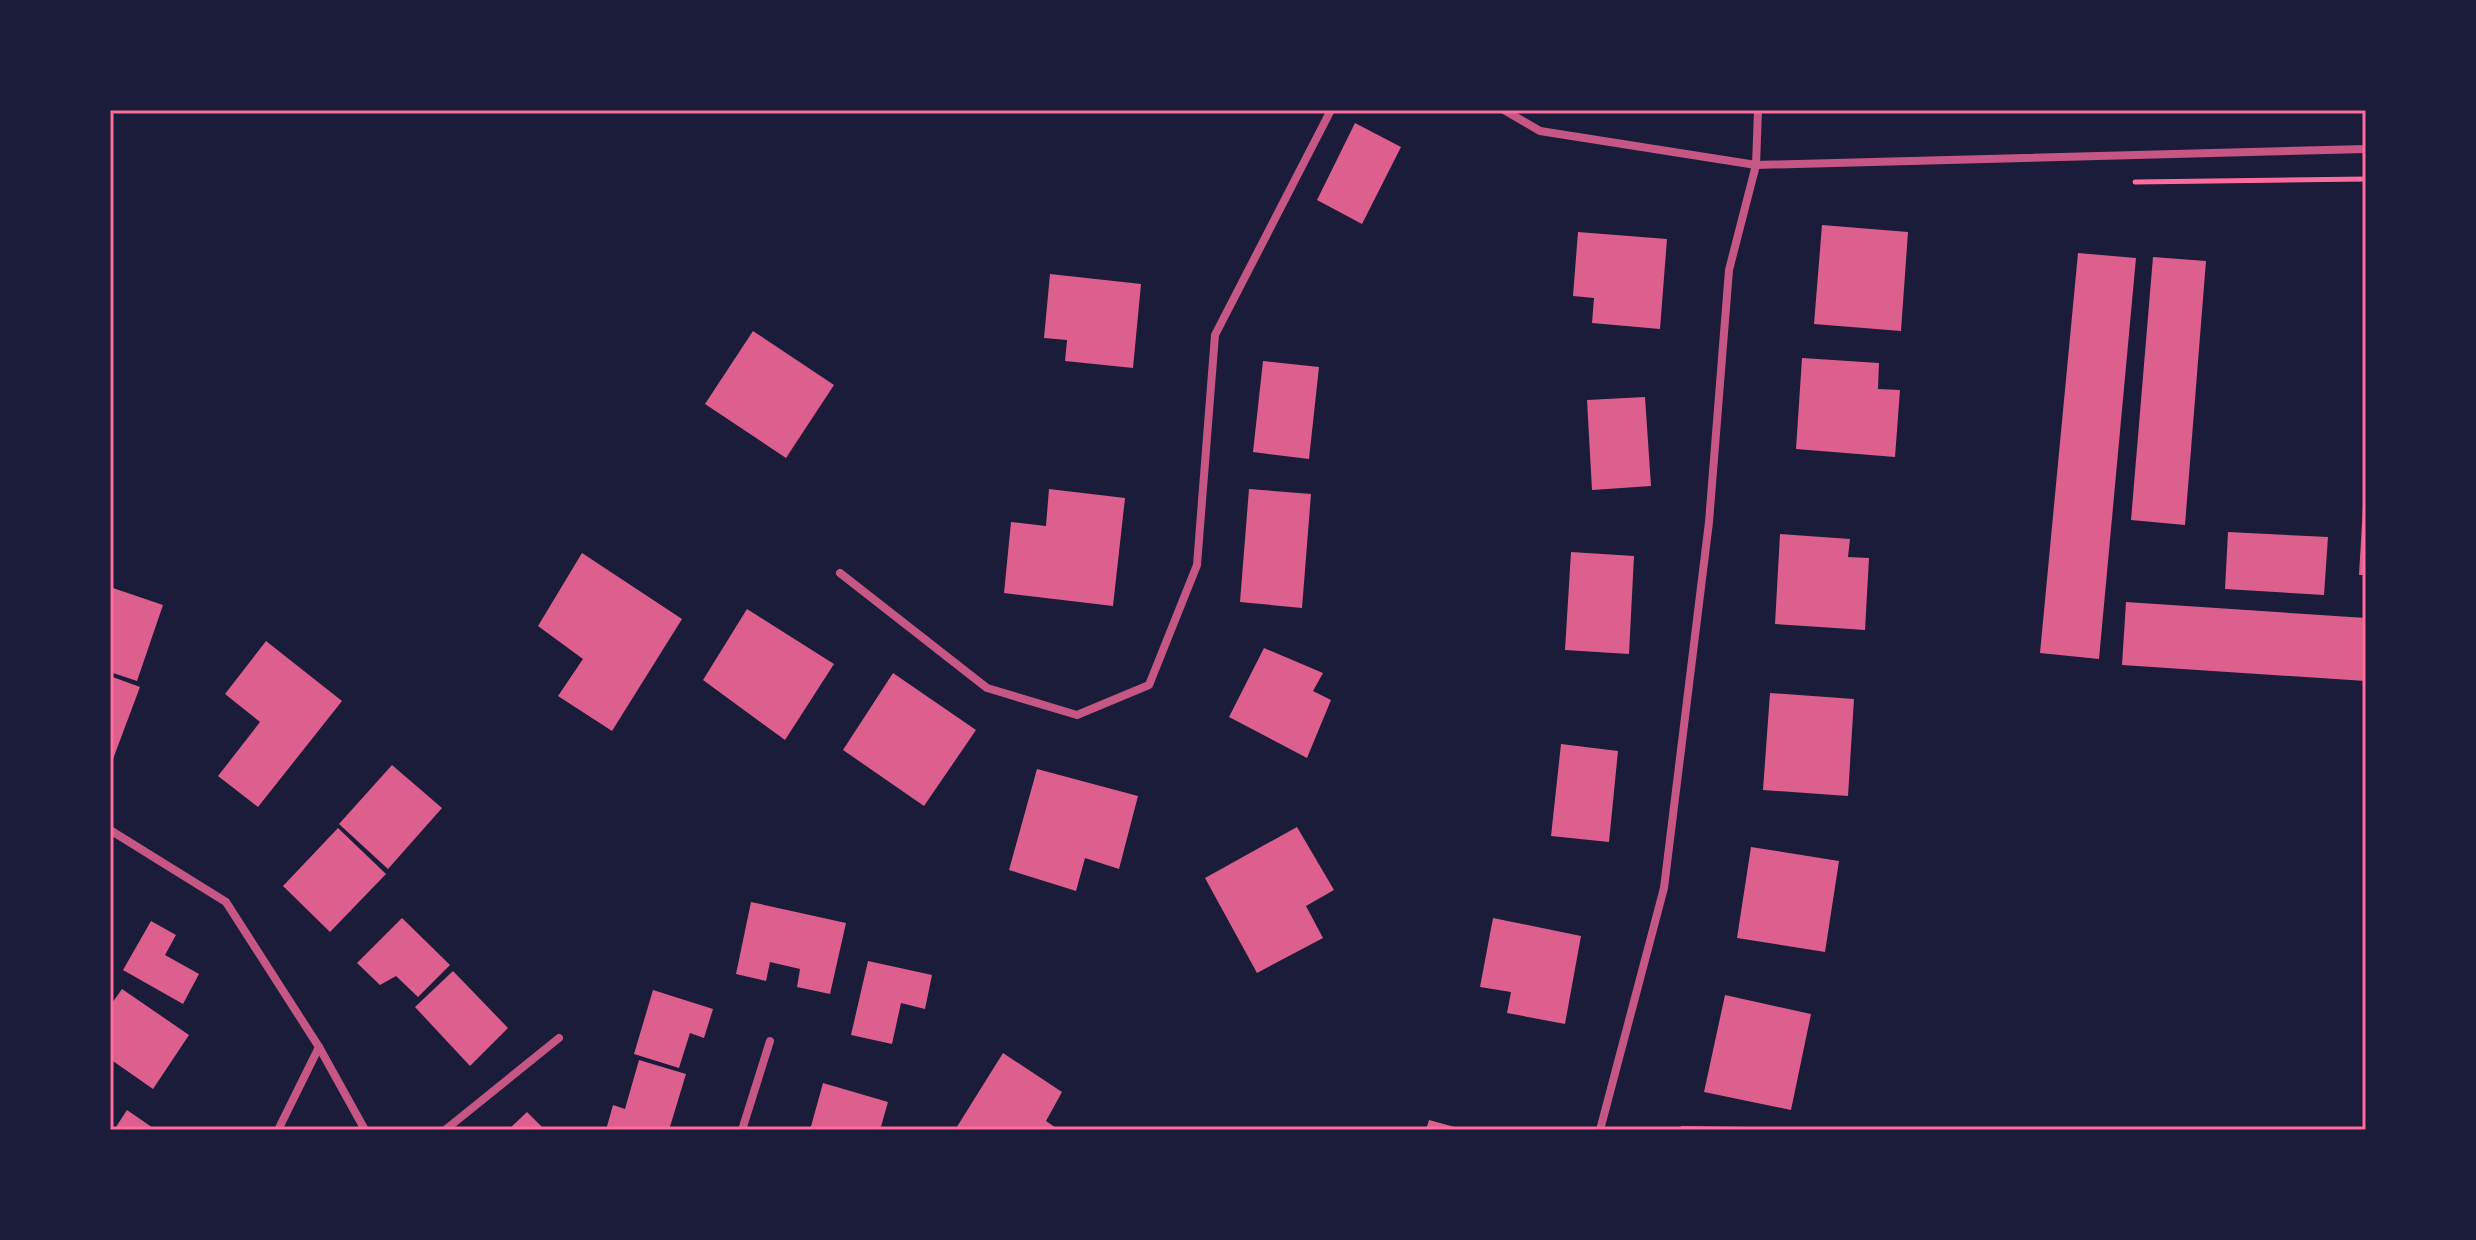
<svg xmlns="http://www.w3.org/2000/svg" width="2476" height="1240" viewBox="0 0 2476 1240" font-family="'Crimson Pro',serif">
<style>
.building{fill:#dd5f8e}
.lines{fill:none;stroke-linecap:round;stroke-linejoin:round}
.path{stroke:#ff6b9d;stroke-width:5}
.minor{stroke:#c65784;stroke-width:8}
.neatline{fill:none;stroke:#ff6b9d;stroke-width:3}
</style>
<rect width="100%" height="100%" fill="#1b1b3a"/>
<g class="building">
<polygon points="1355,123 1401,147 1362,224 1317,200"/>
<polygon points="1822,225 1908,232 1901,331 1814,324"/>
<polygon points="1578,232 1667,239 1660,329 1592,323 1594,298 1573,296"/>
<polygon points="2078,253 2136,258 2099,659 2040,653"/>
<polygon points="2153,257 2206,261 2185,525 2131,520"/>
<polygon points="1050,274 1141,284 1133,368 1065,361 1067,340 1044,338"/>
<polygon points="753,331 834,385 786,458 705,404"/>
<polygon points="1802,358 1879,363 1878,389 1900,390 1895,457 1796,449"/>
<polygon points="1263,361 1319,367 1309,459 1253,452"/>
<polygon points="1645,397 1651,486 1592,490 1587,400"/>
<polygon points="2364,488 2366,488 2366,575 2359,575"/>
<polygon points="1049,489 1125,498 1113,606 1004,593 1011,522 1046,526"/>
<polygon points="1249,489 1311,494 1302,608 1240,602"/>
<polygon points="2228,532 2328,537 2324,595 2225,589"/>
<polygon points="1780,534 1850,539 1848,557 1869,558 1865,630 1775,624"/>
<polygon points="1571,552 1634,556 1629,654 1565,650"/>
<polygon points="582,553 682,619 612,731 558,696 583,659 538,626"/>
<polygon points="110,587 163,605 137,681 110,672"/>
<polygon points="2126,602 2366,618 2366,681 2122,665"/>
<polygon points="747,609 834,664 785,740 703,680"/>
<polygon points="266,641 342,701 258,807 218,776 260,722 225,694"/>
<polygon points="1264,648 1323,673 1313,691 1331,700 1307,758 1229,717"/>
<polygon points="893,673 976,730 924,806 843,750"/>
<polygon points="110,676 140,687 110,767"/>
<polygon points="1770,693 1854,699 1848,796 1763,790"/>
<polygon points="1561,744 1618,751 1609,842 1551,836"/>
<polygon points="392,765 442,808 388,869 339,824"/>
<polygon points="1037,769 1138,796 1119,869 1085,858 1076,891 1009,870"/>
<polygon points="1297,827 1334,890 1306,906 1323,938 1257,973 1205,878"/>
<polygon points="338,828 386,874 330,932 283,886"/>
<polygon points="1751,847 1839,861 1825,952 1737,938"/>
<polygon points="751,902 846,923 830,994 797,987 800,969 770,962 766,981 736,974"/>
<polygon points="402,918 450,965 418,997 396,976 380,985 357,963"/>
<polygon points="1493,918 1581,936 1565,1024 1507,1013 1511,992 1480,987"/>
<polygon points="151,921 176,935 165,955 199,974 183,1004 123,970"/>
<polygon points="868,961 932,975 925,1009 901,1003 892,1044 851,1035"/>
<polygon points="453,971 508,1028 470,1066 415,1007"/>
<polygon points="122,989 189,1035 153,1089 110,1059 110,1006"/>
<polygon points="653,990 713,1009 704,1038 690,1033 679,1068 634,1054"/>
<polygon points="1725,995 1811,1014 1791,1110 1704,1092"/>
<polygon points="1003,1053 1062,1092 1046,1121 1059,1130 955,1130"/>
<polygon points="639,1060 686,1074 669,1130 606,1130 613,1105 625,1109"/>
<polygon points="823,1083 888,1102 880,1130 810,1130"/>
<polygon points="127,1110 156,1130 114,1130"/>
<polygon points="527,1112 545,1130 508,1130"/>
<polygon points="1429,1120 1462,1129 1462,1130 1426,1130"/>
<polygon points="1681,1126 1748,1127 1748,1130 1681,1130"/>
</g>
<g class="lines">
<polyline class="path" points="2135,182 2366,179"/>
<g class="minor">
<polyline points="1504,110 1540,131 1756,165 2366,149"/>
<polyline points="840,573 987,688 1077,715 1149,685 1197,565 1215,335 1331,110"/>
<polyline points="110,830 226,902 319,1047 365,1130"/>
<polyline points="278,1130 319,1047"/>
<polyline points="445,1130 559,1038"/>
<polyline points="742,1130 770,1041"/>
<polyline points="1600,1130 1664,888 1709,522 1729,270 1756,165 1758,110"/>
</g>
</g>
<rect width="2476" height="1240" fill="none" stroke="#1b1b3a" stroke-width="224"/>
<rect x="112" y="112" width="2252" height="1016" class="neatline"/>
</svg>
